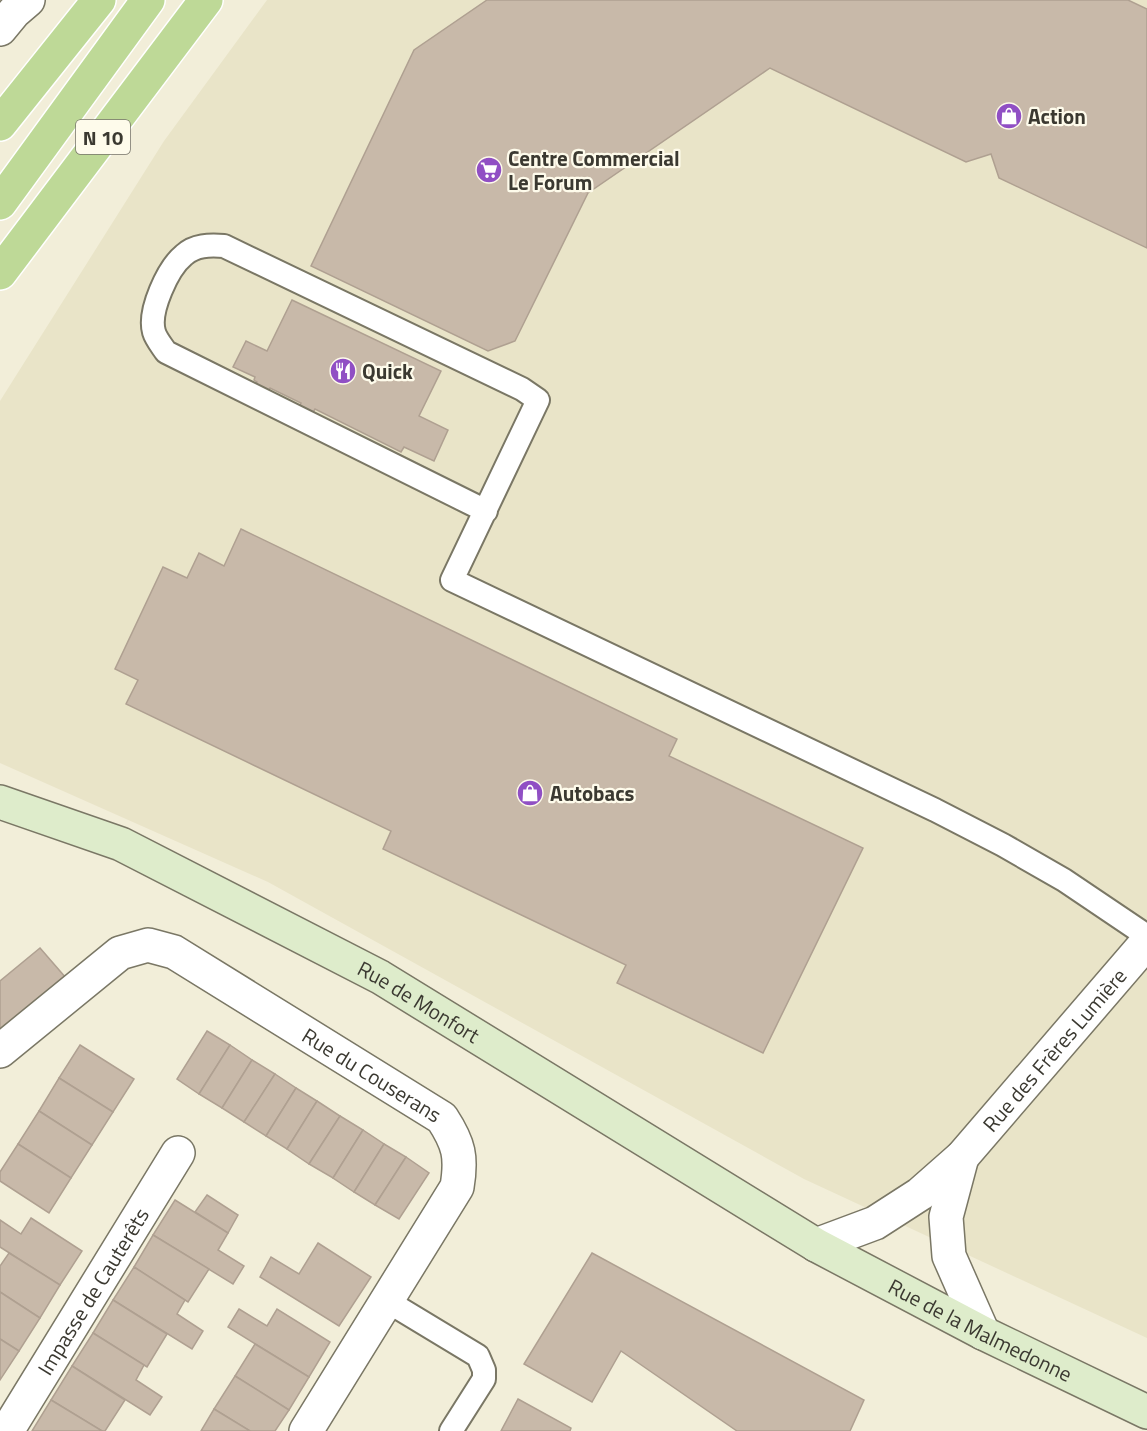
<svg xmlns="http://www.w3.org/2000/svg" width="1147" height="1431" viewBox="0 0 1147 1431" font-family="'Titillium Web',sans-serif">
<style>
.built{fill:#e9e4c8}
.building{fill:#c8b9a9;stroke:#afa091;stroke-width:1.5}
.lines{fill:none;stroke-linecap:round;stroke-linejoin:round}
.lane-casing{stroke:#7a7765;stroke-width:26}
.street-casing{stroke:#7a7765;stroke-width:36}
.secondary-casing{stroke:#7a7765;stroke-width:36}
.primary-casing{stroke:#fff;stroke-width:36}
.lane{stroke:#fff;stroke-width:22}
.street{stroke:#fff;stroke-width:33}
.secondary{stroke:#deeccb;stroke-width:33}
.primary{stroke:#bed997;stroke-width:33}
.labels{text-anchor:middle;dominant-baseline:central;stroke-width:4.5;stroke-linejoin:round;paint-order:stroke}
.shield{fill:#fefbeb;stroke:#767369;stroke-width:1.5}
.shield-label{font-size:20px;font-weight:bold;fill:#3b3931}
.poi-label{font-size:21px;font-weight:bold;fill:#3b3931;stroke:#fefbeb;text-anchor:start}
.street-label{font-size:21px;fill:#3b3931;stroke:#fefbeb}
</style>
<rect width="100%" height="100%" fill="#f2eed9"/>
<polygon class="built" points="267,0 1147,0 1147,1338 804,1179 268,882 0,763 0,401 164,141"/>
<g class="building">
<polygon points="487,0 1128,0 1147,9 1147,248 999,178 991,154 966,162 770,68 588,193 515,341 488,351 311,266 414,50"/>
<polygon points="292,300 441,371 419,416 448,430 434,461 404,447 401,452 315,409 310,418 296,412 301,403 270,388 266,397 252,391 257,382 254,380 255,377 233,367 246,341 267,351"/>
<polygon points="241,529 677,739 669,756 863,848 763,1053 617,983 626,965 383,849 391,831 126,704 138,680 115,669 163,567 187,578 199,553 224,566"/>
<polygon points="40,948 66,978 0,1031 0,981"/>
<polygon points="207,1031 230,1045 199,1094 177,1079"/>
<polygon points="80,1045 134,1079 113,1112 59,1078"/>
<polygon points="230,1045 252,1060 222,1108 199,1094"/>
<polygon points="252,1060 275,1074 244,1122 222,1108"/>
<polygon points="275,1074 296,1088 266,1136 244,1122"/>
<polygon points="59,1078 113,1112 92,1145 39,1111"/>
<polygon points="296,1088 317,1101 287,1149 266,1136"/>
<polygon points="317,1101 340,1116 309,1164 287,1149"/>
<polygon points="39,1111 92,1145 71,1178 18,1144"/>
<polygon points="340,1116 363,1130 333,1178 309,1164"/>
<polygon points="363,1130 384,1144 354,1192 333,1178"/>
<polygon points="18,1144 71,1178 49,1213 0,1181 0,1172"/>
<polygon points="384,1144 406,1157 375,1205 354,1192"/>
<polygon points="406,1157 429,1173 399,1219 375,1205"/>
<polygon points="207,1195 238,1215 228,1233 195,1212"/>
<polygon points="175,1200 228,1233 218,1250 244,1266 233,1284 153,1235"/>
<polygon points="31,1218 82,1251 60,1285 0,1247 0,1220 21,1234"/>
<polygon points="153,1235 209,1269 188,1302 134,1267"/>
<polygon points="318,1243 371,1277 339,1326 260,1277 271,1257 299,1274"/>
<polygon points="9,1253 60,1285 40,1318 0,1292 0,1266"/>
<polygon points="592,1253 864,1400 850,1431 737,1431 621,1351 592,1402 524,1364"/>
<polygon points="134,1267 185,1300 177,1314 203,1331 192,1349 113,1300"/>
<polygon points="0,1292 40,1318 19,1351 0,1339"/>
<polygon points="113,1300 167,1334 147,1367 93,1333"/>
<polygon points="239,1309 267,1326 277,1309 330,1342 309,1377 228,1327"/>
<polygon points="93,1333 144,1365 136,1380 162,1397 150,1415 72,1366"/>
<polygon points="0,1339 19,1351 0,1380"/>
<polygon points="255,1344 309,1377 289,1410 235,1376"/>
<polygon points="72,1366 125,1400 105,1431 102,1431 51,1400"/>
<polygon points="235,1376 289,1410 275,1431 250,1431 214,1409"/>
<polygon points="518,1399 571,1428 570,1431 501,1431"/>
<polygon points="51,1400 102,1431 32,1431"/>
<polygon points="214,1409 250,1431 201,1431"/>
</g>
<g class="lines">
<defs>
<g id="lane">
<path d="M486,511L166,352C162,346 156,339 154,332C148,311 168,268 184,255C195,245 209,245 224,246L522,389L538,400L452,580L935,810L1003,845L1064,880L1147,936"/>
<polyline points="387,1301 478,1356 484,1370 484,1379 451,1431"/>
</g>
<g id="street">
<polyline points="0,29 14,12 28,0"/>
<path id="s1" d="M0,1051L120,953L148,945L174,952L442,1118C459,1144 462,1157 457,1187L306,1431"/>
<polyline points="962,1157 946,1217 949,1256 983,1333"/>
<path id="s2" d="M816,1245L875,1223L920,1194L962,1157L1147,942"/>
<path id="s3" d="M7,1431L178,1153"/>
</g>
<g id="secondary">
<path id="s4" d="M0,802L121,844L380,977L816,1245L983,1333L1147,1412"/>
</g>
<g id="primary">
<polyline points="0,124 99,0"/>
<polyline points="0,203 148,0"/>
<polyline points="0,273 206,0"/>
</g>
</defs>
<use href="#lane" class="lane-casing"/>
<use href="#street" class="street-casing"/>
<use href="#secondary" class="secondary-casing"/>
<use href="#primary" class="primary-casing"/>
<use href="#lane" class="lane"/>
<use href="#street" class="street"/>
<use href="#secondary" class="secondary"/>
<use href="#primary" class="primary"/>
</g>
<defs>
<symbol id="shop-disc" viewBox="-11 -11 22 22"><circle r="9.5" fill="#904fc4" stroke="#fefbeb"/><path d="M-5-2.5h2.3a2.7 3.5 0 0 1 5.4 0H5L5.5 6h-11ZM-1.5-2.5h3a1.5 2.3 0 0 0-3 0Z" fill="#fff"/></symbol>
<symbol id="supermarket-disc" viewBox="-11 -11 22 22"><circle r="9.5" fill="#904fc4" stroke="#fefbeb"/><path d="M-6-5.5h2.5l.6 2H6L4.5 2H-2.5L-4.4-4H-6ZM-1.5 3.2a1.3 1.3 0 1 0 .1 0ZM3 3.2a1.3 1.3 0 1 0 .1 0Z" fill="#fff"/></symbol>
<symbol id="restaurant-disc" viewBox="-11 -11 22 22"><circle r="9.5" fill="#904fc4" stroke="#fefbeb"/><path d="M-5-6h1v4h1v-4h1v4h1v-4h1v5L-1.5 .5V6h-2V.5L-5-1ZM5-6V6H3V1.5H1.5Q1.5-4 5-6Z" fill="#fff"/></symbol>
</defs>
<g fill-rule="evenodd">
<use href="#shop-disc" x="994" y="101" width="30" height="30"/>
<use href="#supermarket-disc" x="474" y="155" width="30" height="30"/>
<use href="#restaurant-disc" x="328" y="356" width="30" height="30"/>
<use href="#shop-disc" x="515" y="778" width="30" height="30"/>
</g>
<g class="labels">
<rect class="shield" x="76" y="120" width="54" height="34" rx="4.5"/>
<g class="shield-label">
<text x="103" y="137">N 10</text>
</g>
<g class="poi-label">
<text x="1028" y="116">Action</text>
<text x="508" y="158">Centre Commercial<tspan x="508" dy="24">Le Forum</tspan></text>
<text x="362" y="371">Quick</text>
<text x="550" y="793">Autobacs</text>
</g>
<g class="street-label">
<text stroke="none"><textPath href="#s4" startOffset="465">Rue de Monfort</textPath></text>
<text stroke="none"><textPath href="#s2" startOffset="314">Rue des Frères Lumière</textPath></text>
<text stroke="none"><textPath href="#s1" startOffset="444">Rue du Couserans</textPath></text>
<text stroke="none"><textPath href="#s3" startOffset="164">Impasse de Cauterêts</textPath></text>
<text stroke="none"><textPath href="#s4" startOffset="1116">Rue de la Malmedonne</textPath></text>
</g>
</g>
</svg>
